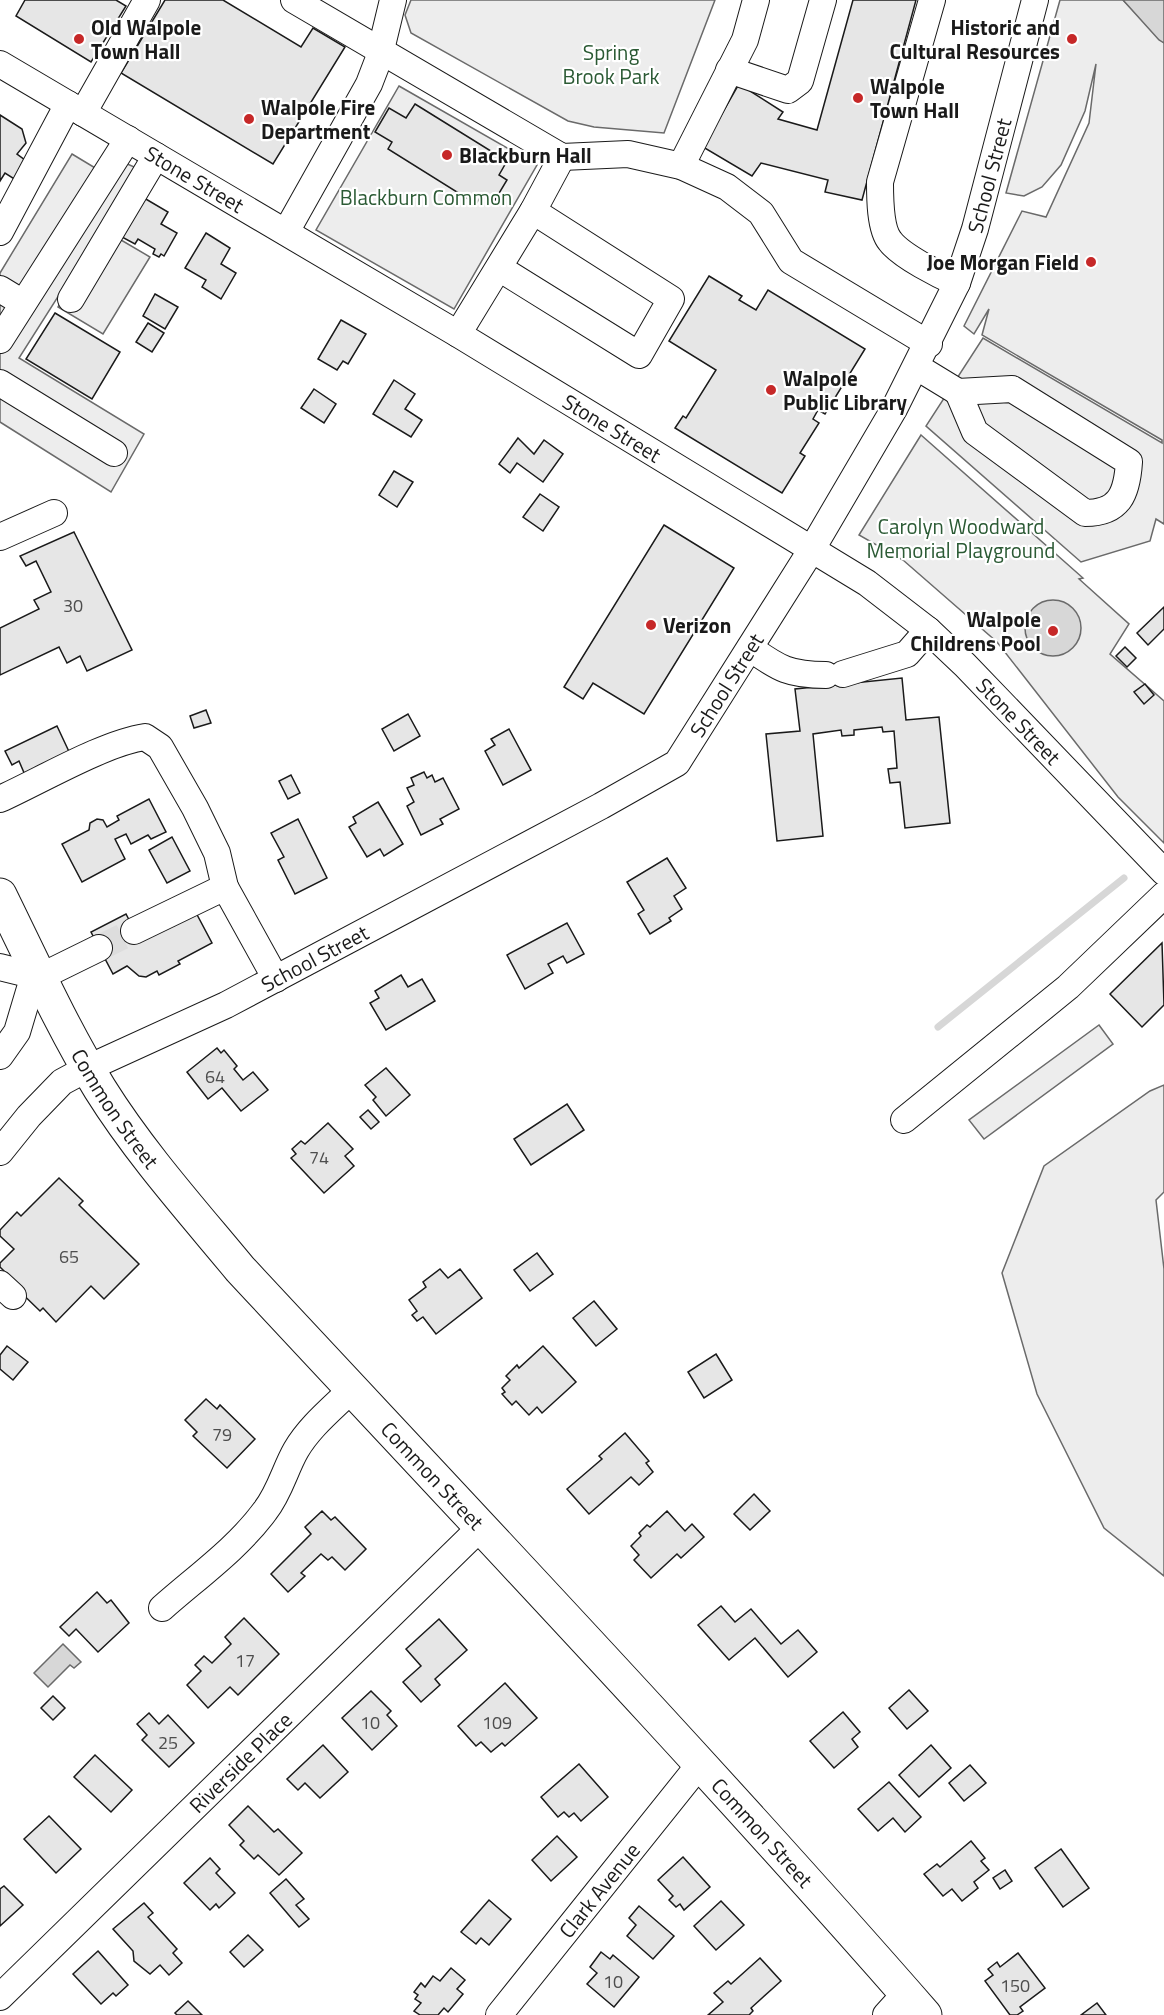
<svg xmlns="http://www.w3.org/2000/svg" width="1164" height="2015" viewBox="0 0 1164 2015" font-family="'Titillium Web',sans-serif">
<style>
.built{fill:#ededed;stroke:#6a6a6a;stroke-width:1.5}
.water{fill:#d7d7d7;stroke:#6a6a6a;stroke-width:1.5}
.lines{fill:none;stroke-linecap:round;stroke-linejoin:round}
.stream{stroke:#d7d7d7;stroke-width:7}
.building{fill:#e6e6e6;stroke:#1a1a1a;stroke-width:1.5}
.minor-tunnel{stroke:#ddd;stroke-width:26;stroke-dasharray:26 13;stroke-linecap:butt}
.minor-casing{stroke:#1a1a1a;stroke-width:28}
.major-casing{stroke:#1a1a1a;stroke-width:35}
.minor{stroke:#fff;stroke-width:26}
.major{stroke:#fff;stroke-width:33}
.poi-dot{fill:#c62828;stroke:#fff;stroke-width:2}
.labels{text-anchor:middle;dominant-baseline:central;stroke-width:4.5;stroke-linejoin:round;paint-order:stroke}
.number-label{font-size:18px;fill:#4d4d4d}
.poi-label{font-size:21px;font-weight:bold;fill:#1a1a1a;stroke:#fff;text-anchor:start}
.park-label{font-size:21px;fill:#2b5a34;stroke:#fff}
.street-label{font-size:21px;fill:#1a1a1a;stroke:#fff}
</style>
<rect width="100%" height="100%" fill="#fff"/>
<g class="built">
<polygon points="411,0 715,0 664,133 594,127 568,121 411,33 405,15"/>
<polygon points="1060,0 1123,0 1164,43 1164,524 1156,519 1150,541 1081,562 926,426 983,338 1162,443 1162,440 982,335 989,309 974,334 964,326 1022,211 1046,217 1089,123 1096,64 1085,111 1061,165 1042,187 1024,196 1006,193"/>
<polygon points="399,86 537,165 454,309 316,230"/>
<polygon points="72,154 115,180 125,163 139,169 19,358 144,434 111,492 0,422 0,273"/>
<polygon points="104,230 150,257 103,334 58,307"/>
<polygon points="921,435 1083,578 1079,579 1129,624 1110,654 1164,701 1164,843 1118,797 997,642 903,560 859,535"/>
<polygon points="1099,1025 1113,1044 984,1139 969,1120"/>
<polygon points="1164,1085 1164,1192 1156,1200 1164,1269 1164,1576 1104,1528 1037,1394 1002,1273 1044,1166 1150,1091"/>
</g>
<g class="water">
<polygon points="1123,0 1164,0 1164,43 1159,40"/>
<circle cx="1053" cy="628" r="28"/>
<polygon points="63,1644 81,1662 74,1668 70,1665 48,1687 34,1673"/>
</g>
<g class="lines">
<polyline class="stream" points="938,1027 1124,878"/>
</g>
<g class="building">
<polygon points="25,0 116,0 126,6 91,62 16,16"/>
<polygon points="165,0 223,0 301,47 313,28 345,47 273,164 121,73"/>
<polygon points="853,0 916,0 862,200 825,192 828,180 761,163 752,176 703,147 739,84 783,112 778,119 817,130"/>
<polygon points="415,104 507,161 499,175 507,180 495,200 483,193 476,204 388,149 392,142 375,132 389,108 406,118"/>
<polygon points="0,115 22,129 26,143 17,154 29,163 19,182 5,173 0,181"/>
<polygon points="139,195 168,212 161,224 177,233 164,256 161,254 159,257 153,254 155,249 138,239 135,244 120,236"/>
<polygon points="206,233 230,248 221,264 236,273 221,299 202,287 206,280 185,268"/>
<polygon points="709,276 742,296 739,300 756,310 768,290 865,349 825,414 818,410 813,419 819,423 800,453 805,456 782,493 675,428 683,416 686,418 716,370 669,341"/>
<polygon points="155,294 178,307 165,329 143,316"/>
<polygon points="55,313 120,352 92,399 26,359"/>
<polygon points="341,320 366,334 348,364 343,361 337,370 318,359"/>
<polygon points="148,323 164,333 152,352 136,342"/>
<polygon points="394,380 415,394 405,409 422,420 411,437 373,414"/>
<polygon points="314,389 336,404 324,423 301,408"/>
<polygon points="518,438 534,454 544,440 563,454 543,482 517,463 510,473 499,464"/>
<polygon points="394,471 413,482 397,507 379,495"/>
<polygon points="540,494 559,507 543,531 523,517"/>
<polygon points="664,525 734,568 644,714 593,683 583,699 564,687"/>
<polygon points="74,532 132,650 87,671 80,656 67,663 59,647 0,675 0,628 39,609 34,600 51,592 36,561 26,566 20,556"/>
<polygon points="1164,607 1164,629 1148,645 1137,633"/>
<polygon points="1125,647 1136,658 1127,667 1116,656"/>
<polygon points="902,678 906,720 939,717 950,823 905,828 900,782 890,783 888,769 897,768 894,731 883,732 882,727 854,730 854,735 842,736 841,730 813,734 823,836 777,841 766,734 800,731 795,689"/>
<polygon points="1145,684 1154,695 1144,704 1134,692"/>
<polygon points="206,710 211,723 194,728 190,716"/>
<polygon points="408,714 420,736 394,751 382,729"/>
<polygon points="57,726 72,758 25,775 19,761 12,765 5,751"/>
<polygon points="509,729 531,770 503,785 485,751 495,745 491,739"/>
<polygon points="424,772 427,778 432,775 435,782 443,778 459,809 440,819 443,824 421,835 407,806 414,802 407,788 414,785 411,778"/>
<polygon points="291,775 300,793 288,799 279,781"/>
<polygon points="149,799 166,832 151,839 148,835 131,844 126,834 115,839 125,859 82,882 62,844 89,830 90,823 97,819 103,820 107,827 119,820 117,816"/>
<polygon points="378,802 403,844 384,856 380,849 367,857 349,827 356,823 353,817"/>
<polygon points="298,819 327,878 295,894 278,860 284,857 271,833"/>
<polygon points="172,837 190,871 167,883 149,850"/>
<polygon points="667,858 686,888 674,896 682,909 669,918 671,921 650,934 638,914 644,910 627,882"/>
<polygon points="194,909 212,943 178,961 180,964 159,975 157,971 146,977 139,976 127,966 113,974 91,932 126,914 138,937"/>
<polygon points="567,923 584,954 567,963 563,956 548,964 553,973 525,989 507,955"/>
<polygon points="1162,943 1164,1005 1142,1027 1110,994"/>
<polygon points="401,975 408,987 422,979 435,1001 386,1030 370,1003 379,998 375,991"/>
<polygon points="217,1048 221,1053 224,1050 237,1066 234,1069 243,1080 253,1072 268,1090 241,1111 222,1088 208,1099 187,1072"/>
<polygon points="386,1068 410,1095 386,1116 373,1100 376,1097 365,1085"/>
<polygon points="567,1104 584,1130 531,1165 514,1139"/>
<polygon points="368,1110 379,1122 371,1129 360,1117"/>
<polygon points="328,1123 353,1149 345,1156 354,1166 324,1193 291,1158 296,1154 292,1149 301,1141 305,1144"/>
<polygon points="59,1178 83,1201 79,1205 139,1264 104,1299 91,1286 56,1322 43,1308 40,1311 9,1281 11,1278 0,1267 0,1263 14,1249 0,1236 0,1230 17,1212 21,1216"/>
<polygon points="537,1253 553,1274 530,1291 514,1270"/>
<polygon points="440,1269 448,1278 460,1269 482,1298 436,1334 423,1317 417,1321 412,1315 417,1311 409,1300 426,1287 423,1282"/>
<polygon points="594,1301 617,1329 596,1346 573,1318"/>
<polygon points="7,1346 28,1362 13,1380 0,1369 0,1355"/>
<polygon points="543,1346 576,1382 542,1413 537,1407 529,1415 516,1401 512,1405 502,1394 505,1392 502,1388 510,1380 506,1376 517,1365 519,1368"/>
<polygon points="716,1354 732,1380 704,1398 688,1372"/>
<polygon points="206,1399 217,1409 220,1405 255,1439 227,1468 193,1436 197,1432 185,1420"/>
<polygon points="625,1433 649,1461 646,1463 653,1472 639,1485 631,1477 589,1514 567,1489 602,1459 599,1456"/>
<polygon points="754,1494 770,1511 750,1530 734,1514"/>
<polygon points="322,1511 331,1520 335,1517 366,1549 345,1570 332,1557 328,1560 321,1554 301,1573 305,1576 288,1592 271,1574 311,1534 305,1527"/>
<polygon points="667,1511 685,1531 692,1524 704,1537 681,1558 677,1554 651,1578 634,1560 639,1555 631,1546 641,1536 639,1533 647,1525 650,1527"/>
<polygon points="97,1592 107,1603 111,1600 129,1623 98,1652 76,1629 69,1636 60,1627"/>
<polygon points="721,1606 735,1622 751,1609 781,1644 798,1630 817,1652 788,1677 755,1638 729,1660 698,1625"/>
<polygon points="244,1618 279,1654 238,1695 230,1687 208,1708 187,1685 201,1671 195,1665 204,1656 212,1663 231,1644 225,1637"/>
<polygon points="439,1619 467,1650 435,1679 440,1685 421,1702 403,1682 421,1666 406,1649"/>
<polygon points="505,1683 537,1718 505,1746 502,1743 491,1752 481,1742 476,1746 458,1726"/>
<polygon points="909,1690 928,1711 907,1729 889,1708"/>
<polygon points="371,1691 391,1711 387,1715 397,1726 372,1750 342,1718"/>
<polygon points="53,1696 65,1708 53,1720 41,1708"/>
<polygon points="843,1712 860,1732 852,1739 858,1747 834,1768 810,1741"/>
<polygon points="149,1713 159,1724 168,1715 194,1743 169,1767 142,1740 147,1735 137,1724"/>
<polygon points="323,1745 348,1772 320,1798 305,1783 298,1790 287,1779"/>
<polygon points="931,1745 951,1768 919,1797 899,1775"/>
<polygon points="95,1755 132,1790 111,1812 74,1777"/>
<polygon points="579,1764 608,1797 581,1821 574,1813 569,1817 564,1812 558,1817 541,1797"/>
<polygon points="970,1765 986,1783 964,1801 949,1783"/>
<polygon points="889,1782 921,1817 905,1832 893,1818 878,1831 858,1809"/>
<polygon points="248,1806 274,1832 278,1829 302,1853 279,1875 258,1855 254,1859 240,1845 244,1841 229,1825"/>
<polygon points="49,1816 81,1849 56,1873 24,1839"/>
<polygon points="557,1836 577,1857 551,1881 532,1860"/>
<polygon points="971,1841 985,1858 981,1861 989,1870 974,1882 978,1888 962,1901 952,1889 943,1896 924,1874 937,1864 940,1867"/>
<polygon points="1061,1849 1089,1888 1063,1907 1035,1868"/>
<polygon points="683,1857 710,1887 684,1910 680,1904 676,1907 669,1900 673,1896 658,1880"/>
<polygon points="210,1858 220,1869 216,1873 235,1893 219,1908 216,1904 210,1910 184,1883"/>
<polygon points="1005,1870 1012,1881 1000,1889 993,1878"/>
<polygon points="286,1879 304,1899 296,1905 309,1919 299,1927 270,1893"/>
<polygon points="4,1886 23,1905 0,1926 0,1889"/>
<polygon points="489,1900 511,1919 489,1945 481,1938 476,1944 461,1932"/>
<polygon points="721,1901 744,1925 716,1950 694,1926"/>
<polygon points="144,1903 153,1913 148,1917 177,1949 173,1953 182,1963 169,1975 160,1965 150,1974 134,1961 133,1951 113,1929"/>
<polygon points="639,1906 674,1936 653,1959 627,1936 636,1925 629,1918"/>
<polygon points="248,1935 263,1950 244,1967 230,1952"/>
<polygon points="98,1951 128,1985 116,1996 113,1993 101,2004 73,1974"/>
<polygon points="601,1952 610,1959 613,1955 639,1977 614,2007 587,1984 597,1973 590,1967"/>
<polygon points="1018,1953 1045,1988 1020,2007 1023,2011 1017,2015 1010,2015 985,1981 993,1975 988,1969 997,1962 1000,1967"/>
<polygon points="760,1958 781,1981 751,2008 753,2011 749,2015 708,2015 723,2002 714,1993 728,1981 731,1984"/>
<polygon points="451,1968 465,1980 457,1989 463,1994 448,2012 444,2008 438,2015 420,2015 414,2011 421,2003 415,1999 418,1995 414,1992 421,1983 425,1987 433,1976 440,1981"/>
<polygon points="188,2001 202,2015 177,2015 175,2013"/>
<polygon points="1097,2003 1106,2015 1081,2015"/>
</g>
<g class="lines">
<polyline class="minor-tunnel" points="99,948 134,931"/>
<defs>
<g id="minor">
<polyline points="294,0 562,157 628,154 681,166 727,187 761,213 791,261 929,344"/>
<path d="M932,0L880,182C880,197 880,229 890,241C901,256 941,276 957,283"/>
<path id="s1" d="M0,64L458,334L867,583L928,630L965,665L1164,872"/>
<polyline points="729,70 788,90 800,81 823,0"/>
<polyline points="83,113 147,0"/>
<polyline points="681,166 745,40 756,0"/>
<polyline points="0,232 68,104"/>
<polyline points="286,232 369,84 379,58 393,0"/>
<polyline points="499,268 639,355 671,299 533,211"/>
<polyline points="0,289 23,303"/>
<polyline points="71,299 156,156"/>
<polyline points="458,334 533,211 562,157"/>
<polyline points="0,340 128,139"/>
<polyline points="917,367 958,392"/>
<polyline points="0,383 114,453"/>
<path d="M1012,389L1129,462C1127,493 1120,513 1085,513L975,432L958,392Z"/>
<polyline points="0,537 54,513"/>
<path d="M750,648C779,669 790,675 826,675"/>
<polyline points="843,674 907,654 928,630"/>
<path d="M0,799C40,781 104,743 145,737L160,747L195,808L217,853L225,887"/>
<polyline points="134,931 225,887 276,979"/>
<polyline points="0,967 40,977 99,948"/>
<polyline points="0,1056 17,1032 34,975"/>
<polyline points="904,1120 1068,987 1164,895"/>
<path id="s2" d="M0,1152L29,1116L62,1082L88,1068L226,1005L601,806L677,763L812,549L894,409L957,283L975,229L1035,0"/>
<polyline points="0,1284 13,1296"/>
<path d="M162,1608C197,1577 238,1548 265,1511C280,1492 285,1469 296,1450C310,1426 333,1408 352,1389"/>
<path id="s3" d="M0,1997L481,1527"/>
<path id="s4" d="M499,2015L700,1764"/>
<polyline points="886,2015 906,1993"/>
</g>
<g id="major">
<path id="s5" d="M0,895C32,960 62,1027 100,1089C140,1153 192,1211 240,1269C470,1516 703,1761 925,2015"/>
</g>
</defs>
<use href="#minor" class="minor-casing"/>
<use href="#major" class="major-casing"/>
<use href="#minor" class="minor"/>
<use href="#major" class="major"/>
</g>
<g class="poi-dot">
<circle cx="79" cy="39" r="6"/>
<circle cx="1072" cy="39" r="6"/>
<circle cx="858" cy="98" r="6"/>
<circle cx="249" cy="119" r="6"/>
<circle cx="447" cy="155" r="6"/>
<circle cx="1091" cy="262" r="6"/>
<circle cx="771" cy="390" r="6"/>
<circle cx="651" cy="625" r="6"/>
<circle cx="1053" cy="631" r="6"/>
</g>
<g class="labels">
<g class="number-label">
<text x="73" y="605">30</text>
<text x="215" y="1076">64</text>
<text x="319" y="1157">74</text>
<text x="69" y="1256">65</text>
<text x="222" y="1434">79</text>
<text x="245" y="1660">17</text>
<text x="370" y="1722">10</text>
<text x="497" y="1722">109</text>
<text x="168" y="1742">25</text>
<text x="613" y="1981">10</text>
<text x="1015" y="1985">150</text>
</g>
<g class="poi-label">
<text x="91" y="27">Old Walpole<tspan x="91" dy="24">Town Hall</tspan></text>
<text x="1060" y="27" text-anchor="end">Historic and<tspan x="1060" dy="24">Cultural Resources</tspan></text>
<text x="870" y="86">Walpole<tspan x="870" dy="24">Town Hall</tspan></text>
<text x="261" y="107">Walpole Fire<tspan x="261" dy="24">Department</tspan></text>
<text x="459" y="155">Blackburn Hall</text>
<text x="1079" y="262" text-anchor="end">Joe Morgan Field</text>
<text x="783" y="378">Walpole<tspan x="783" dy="24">Public Library</tspan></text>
<text x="1041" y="619" text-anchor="end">Walpole<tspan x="1041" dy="24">Childrens Pool</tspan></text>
<text x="663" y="625">Verizon</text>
</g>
<g class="park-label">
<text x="611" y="52">Spring<tspan x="611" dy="24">Brook Park</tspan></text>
<text x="426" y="197">Blackburn Common</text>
<text x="961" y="526">Carolyn Woodward<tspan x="961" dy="24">Memorial Playground</tspan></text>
</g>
<g class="street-label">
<text stroke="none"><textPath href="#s2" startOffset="1455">School Street</textPath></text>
<text stroke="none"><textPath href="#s1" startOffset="226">Stone Street</textPath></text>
<text stroke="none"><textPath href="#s1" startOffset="712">Stone Street</textPath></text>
<text stroke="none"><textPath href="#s2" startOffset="879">School Street</textPath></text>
<text stroke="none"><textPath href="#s1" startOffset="1216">Stone Street</textPath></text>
<text stroke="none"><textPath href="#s2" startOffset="375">School Street</textPath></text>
<text stroke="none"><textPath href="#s5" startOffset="243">Common Street</textPath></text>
<text stroke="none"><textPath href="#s5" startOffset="729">Common Street</textPath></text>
<text stroke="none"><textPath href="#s3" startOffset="336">Riverside Place</textPath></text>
<text stroke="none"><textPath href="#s5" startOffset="1215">Common Street</textPath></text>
<text stroke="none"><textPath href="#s4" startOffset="160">Clark Avenue</textPath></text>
</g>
</g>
</svg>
